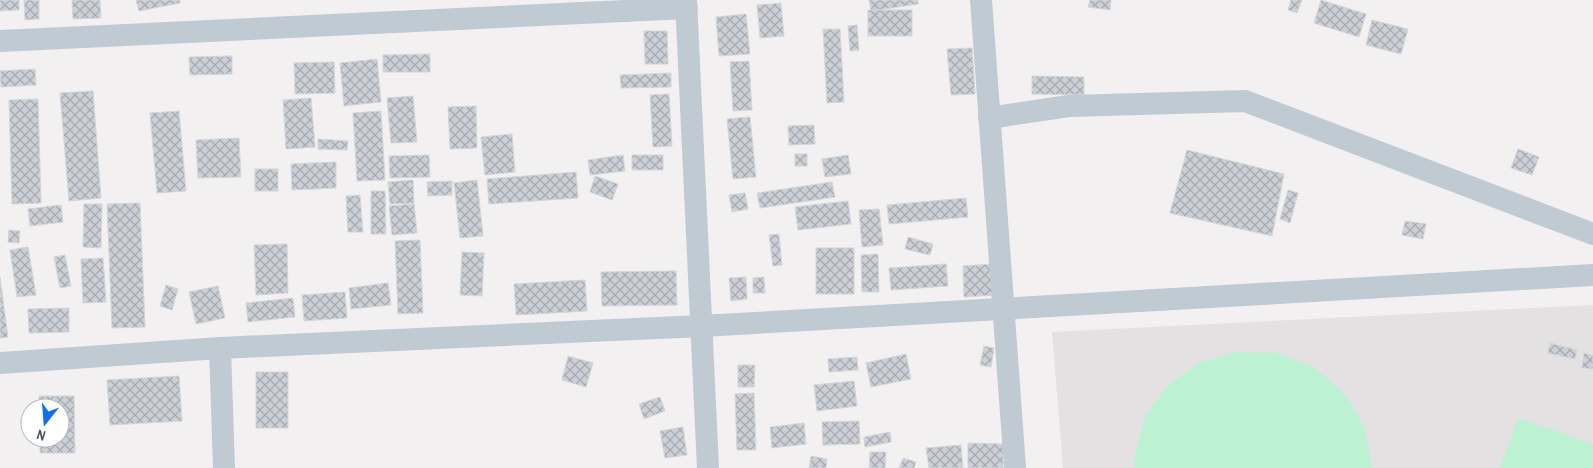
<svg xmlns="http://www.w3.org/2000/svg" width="1593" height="468" viewBox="0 0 1593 468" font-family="'Archivo Narrow',sans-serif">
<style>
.education{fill:#e3e1e2}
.garden{fill:#bcf2d1}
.building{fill:url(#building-cross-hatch);stroke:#d4d6dc}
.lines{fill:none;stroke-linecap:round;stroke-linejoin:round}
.street{stroke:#c0cad2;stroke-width:22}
</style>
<defs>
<pattern id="building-cross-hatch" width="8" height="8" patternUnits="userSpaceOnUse" patternTransform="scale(1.25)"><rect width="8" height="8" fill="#cccfd5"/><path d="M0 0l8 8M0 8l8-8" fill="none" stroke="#a7abb0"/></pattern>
</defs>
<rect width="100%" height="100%" fill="#f2f0f0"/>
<polygon class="education" points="1593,305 1593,468 1063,468 1052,332"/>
<g class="garden">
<polygon points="1237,352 1277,353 1315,368 1345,394 1365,428 1372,468 1135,468 1134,458 1144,419 1167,386 1199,363"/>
<polygon points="1518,418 1593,444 1593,468 1500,468"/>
</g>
<g class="building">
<polygon points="0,0 19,0 19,10 0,11"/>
<polygon points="24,0 39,0 39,19 25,20"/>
<polygon points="72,0 100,0 101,18 73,19"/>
<polygon points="136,0 180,0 180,3 139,11"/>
<polygon points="869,0 918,0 918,4 871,11"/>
<polygon points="1090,0 1111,0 1110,10 1088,7"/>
<polygon points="1291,0 1302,0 1297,13 1288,10"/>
<polygon points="1321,0 1366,14 1359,37 1314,23"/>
<polygon points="781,3 784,36 760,38 757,5"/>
<rect x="868" y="10" width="44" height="26"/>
<polygon points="746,14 750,54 719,56 716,17"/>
<polygon points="1372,20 1408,29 1401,54 1366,45"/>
<polygon points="857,25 859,50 850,51 848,26"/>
<polygon points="823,29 840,29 844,102 827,103"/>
<polygon points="644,31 667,31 668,64 645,64"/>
<polygon points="972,48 975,94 951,95 947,49"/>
<polygon points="430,54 430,72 383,72 383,55"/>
<polygon points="232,56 232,74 190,75 189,57"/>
<polygon points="377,59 381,102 344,106 340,63"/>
<polygon points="749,61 752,110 733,111 730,62"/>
<polygon points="334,62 335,93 295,94 294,63"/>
<polygon points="35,69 36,85 1,87 0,71"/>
<polygon points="671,73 671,87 621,88 620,75"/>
<polygon points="1032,76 1084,77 1084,95 1032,94"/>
<polygon points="93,91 101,198 69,201 60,93"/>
<polygon points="669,94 672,146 653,147 650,95"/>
<polygon points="413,96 417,142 391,143 387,98"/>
<polygon points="311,98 315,147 286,149 283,100"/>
<polygon points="38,99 41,203 12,204 9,100"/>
<polygon points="476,106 477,148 450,149 448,107"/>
<polygon points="179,111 186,191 157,193 150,113"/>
<polygon points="381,111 385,180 357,181 353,113"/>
<polygon points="750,117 756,177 733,179 727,119"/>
<polygon points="814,125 815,144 789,145 788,126"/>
<polygon points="512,134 515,172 485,175 481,137"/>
<polygon points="239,138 241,177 198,178 196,140"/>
<polygon points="318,139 348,141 347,150 318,149"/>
<polygon points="1518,149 1539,157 1532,175 1511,168"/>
<polygon points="1187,150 1284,174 1272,236 1170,213"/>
<rect x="795" y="154" width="12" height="12"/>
<polygon points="429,155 430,177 390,178 389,156"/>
<polygon points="623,155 625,171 590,175 588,160"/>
<rect x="632" y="155" width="31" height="15"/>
<polygon points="848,155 851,174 825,177 822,159"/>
<polygon points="336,162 336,188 292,190 291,164"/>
<rect x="255" y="169" width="23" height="22"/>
<polygon points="576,172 578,198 489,204 487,179"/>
<polygon points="595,176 618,184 612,200 590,192"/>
<polygon points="413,180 414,203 390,204 388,182"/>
<polygon points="477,180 483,236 460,238 454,183"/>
<polygon points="452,181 452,195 428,196 427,182"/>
<polygon points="832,182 835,197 760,208 757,193"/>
<polygon points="1288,190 1298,193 1290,223 1280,219"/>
<polygon points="371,191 385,191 386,234 371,234"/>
<polygon points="745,193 748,209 732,212 729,195"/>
<polygon points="360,195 363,232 348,232 346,196"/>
<polygon points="966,198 968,217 889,224 887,205"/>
<polygon points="848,201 851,224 798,230 795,207"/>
<polygon points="140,203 145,327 112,328 107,204"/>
<polygon points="84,204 102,204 101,248 83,247"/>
<polygon points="414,204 417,233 392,235 389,206"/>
<polygon points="61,205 63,222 30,226 28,209"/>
<polygon points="879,209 883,245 862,247 859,210"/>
<polygon points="1405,221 1426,224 1423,239 1402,235"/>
<polygon points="9,230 20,231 19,243 8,242"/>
<polygon points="779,234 782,265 773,266 769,235"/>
<polygon points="908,237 933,244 930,255 905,249"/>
<polygon points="420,240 423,313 398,314 395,241"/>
<polygon points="287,244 288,293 256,295 254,245"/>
<polygon points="28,247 36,295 17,297 10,250"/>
<rect x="816" y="248" width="38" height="46"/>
<polygon points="462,252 484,253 482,296 460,295"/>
<polygon points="878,254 879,292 862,292 861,255"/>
<polygon points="65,255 71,286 60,288 54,257"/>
<polygon points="103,258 106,302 83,303 81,259"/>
<polygon points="946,264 948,286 891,290 889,268"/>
<polygon points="993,264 995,295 964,297 963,266"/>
<polygon points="676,271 677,305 602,306 601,272"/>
<polygon points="0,277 8,337 0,338"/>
<polygon points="746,277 747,299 731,301 729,278"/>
<polygon points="764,277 765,293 753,293 753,278"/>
<polygon points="585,280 587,311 516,315 514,284"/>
<polygon points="388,283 391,305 351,309 349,288"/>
<polygon points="166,285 178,289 172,310 160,306"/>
<polygon points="218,286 225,318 196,324 189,292"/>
<polygon points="345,292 347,318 304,321 302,295"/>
<polygon points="293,298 295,317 248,322 246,303"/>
<polygon points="69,308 69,332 29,333 28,309"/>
<polygon points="1550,343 1577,350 1575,359 1548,353"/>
<polygon points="984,346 994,348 991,367 980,365"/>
<polygon points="1584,353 1593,355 1593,369 1582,368"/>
<polygon points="906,354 911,379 871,387 866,363"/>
<polygon points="568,356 593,363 586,387 562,380"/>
<polygon points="857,357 858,370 829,372 828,359"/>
<polygon points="738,365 755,365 754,387 738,387"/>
<rect x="256" y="372" width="32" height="56"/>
<polygon points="179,376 182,421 110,425 107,380"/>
<polygon points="854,381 857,406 817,411 814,385"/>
<polygon points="754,393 756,450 737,450 735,394"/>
<polygon points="39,396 74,396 75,453 40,453 40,438 60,438 60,408 39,408"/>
<polygon points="660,397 665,411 644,419 639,404"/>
<polygon points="859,421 860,444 823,445 822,422"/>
<polygon points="804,423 806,444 772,448 770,427"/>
<polygon points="683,427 687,455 665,458 660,431"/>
<polygon points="890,432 891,442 865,447 864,437"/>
<polygon points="968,443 1003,444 1003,468 968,468"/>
<polygon points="961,445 963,468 929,468 926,448"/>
<polygon points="870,452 886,452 885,468 869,468"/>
<polygon points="811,456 827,459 826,468 809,468"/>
<polygon points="903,458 916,462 914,468 899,468"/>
</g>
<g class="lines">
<g class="street">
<polyline points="686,0 708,468"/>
<polyline points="981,0 1015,468"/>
<polyline points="0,41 687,8"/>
<polyline points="989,118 1069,106 1245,101 1593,234"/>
<polyline points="220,348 224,468"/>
<polyline points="0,363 220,348 702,326 1593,275"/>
</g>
</g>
<g transform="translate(45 423) rotate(197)"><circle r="24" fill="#ffffff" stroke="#b5babf"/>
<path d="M0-4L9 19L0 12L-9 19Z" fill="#1070ec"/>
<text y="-8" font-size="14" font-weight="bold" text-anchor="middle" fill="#47535e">N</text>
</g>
</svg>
